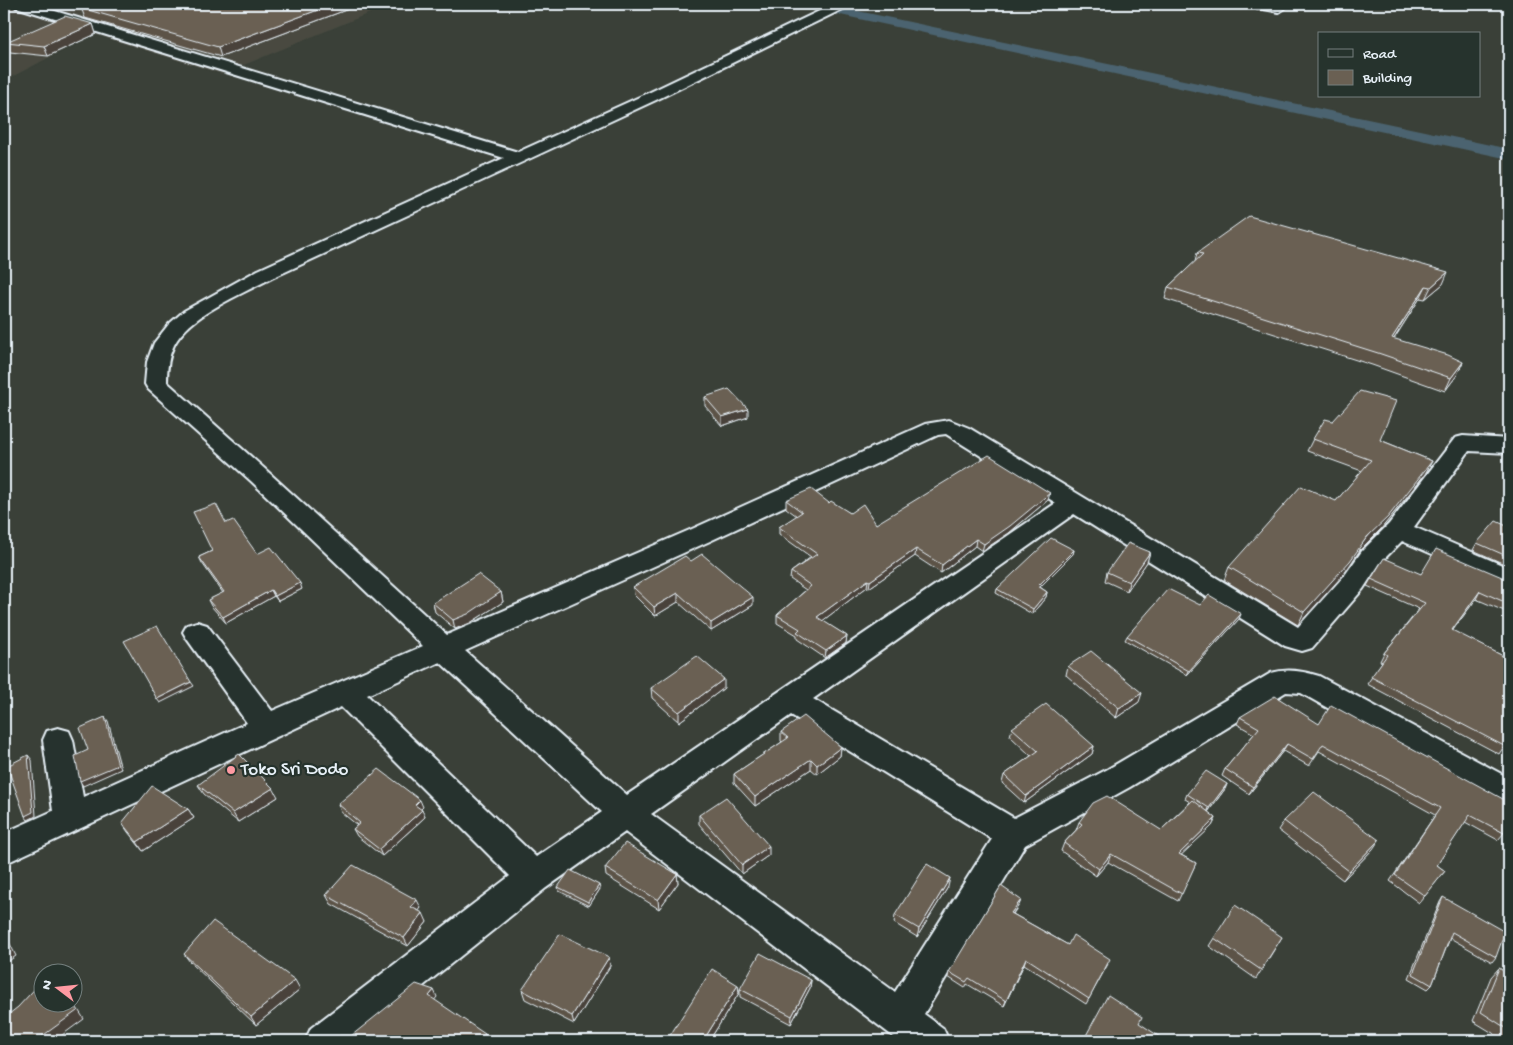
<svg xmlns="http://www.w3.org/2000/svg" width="1513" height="1045" viewBox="0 0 1513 1045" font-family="'Gochi Hand',sans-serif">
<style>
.built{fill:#484a40}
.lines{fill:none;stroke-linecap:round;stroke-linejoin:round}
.canal{fill:#4b636f;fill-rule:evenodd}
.minor-casing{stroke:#e8f1f8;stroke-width:4}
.minor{fill:#26332d;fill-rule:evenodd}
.wall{fill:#5b5347;stroke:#e8f1f8}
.shaded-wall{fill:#4a433a;stroke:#e8f1f8}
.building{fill:#6a6053;stroke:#e8f1f8}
.poi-dot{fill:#ff9aa2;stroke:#26332d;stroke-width:2}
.labels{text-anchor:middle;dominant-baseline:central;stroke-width:4.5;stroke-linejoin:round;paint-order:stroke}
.near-poi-label{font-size:19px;fill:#e8f1f8;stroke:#26332d;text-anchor:start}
</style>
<rect width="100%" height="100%" fill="#3a4038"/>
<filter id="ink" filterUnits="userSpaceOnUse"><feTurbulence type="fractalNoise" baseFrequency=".02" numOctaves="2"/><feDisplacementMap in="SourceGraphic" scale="10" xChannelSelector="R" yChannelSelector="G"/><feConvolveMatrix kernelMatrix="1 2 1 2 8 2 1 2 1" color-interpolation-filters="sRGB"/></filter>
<g filter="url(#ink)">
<polygon class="built" points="4,4 381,4 389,5 222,74 94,34 4,81"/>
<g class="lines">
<polygon class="canal" points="802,4 825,4 1509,149 1509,159 808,8 804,7"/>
<defs>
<g id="minor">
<path d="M14,4H32L518,152L646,94L834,4H849L847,7L656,100L272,278C242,294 190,314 174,345C168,357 167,369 167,382L267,471L447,635L692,529L925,424L949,420L969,428L1298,627L1345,575L1362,551L1389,524L1455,438L1463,436L1509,439V453L1469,451L1414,527L1509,568V587L1402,541L1380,563L1363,589L1312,648L1302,651L1285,646L1074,514L813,699L1014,818L1108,769L1271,673C1288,668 1302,671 1319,676L1509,778V807L1498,804L1301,693L1286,692L1130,787L1025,845L924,1014L943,1028L949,1041H899L625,832L546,888L354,1041H305L311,1028L510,876L341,707L4,864V833L53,811L43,740L47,731L58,728L69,731L73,740L83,797L247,723L187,639L183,632L187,625L197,622L207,625L272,711L423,646L251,481L148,389L145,384L147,362L154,343L169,324L184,311L258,270L504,158L16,7ZM946,434L1056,503L627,795L465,651L710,541L938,435ZM440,662L602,812L536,857L367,695ZM791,715L992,839L895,992L651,814Z"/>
<polygon points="1251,4 1283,5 1285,8 1279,12 1253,7"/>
</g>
</defs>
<use href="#minor" class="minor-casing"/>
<use href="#minor" class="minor"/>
</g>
<g class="wall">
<polygon points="58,4 359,4 359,5 221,57 85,18 82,10"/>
<polygon points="93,24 96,34 48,56 10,52 6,42"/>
<polygon points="1197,253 1443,284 1425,299 1420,298 1394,339 1457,375 1445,391 1372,365 1165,299 1168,287 1195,262"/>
<polygon points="705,397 748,417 722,426 705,406"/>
<polygon points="1313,439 1380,440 1432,461 1425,474 1381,529 1360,550 1344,574 1298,625 1224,580 1229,567 1336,501 1362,471 1307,451"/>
<polygon points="786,500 829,503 850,513 876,524 1048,500 1009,533 982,551 975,546 941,573 915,556 869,588 867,587 822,621 847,636 846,643 825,658 797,639 797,635 777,623 777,615 806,590 790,579 791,572 811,557 779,534 779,527 797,516 786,508"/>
<polygon points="226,523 257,554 302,589 278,601 274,596 226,623 211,606 208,600 223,593 202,563 199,557 212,551"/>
<polygon points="1509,527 1509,566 1473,550 1477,543"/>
<polygon points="1074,550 1073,554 1040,587 1047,592 1046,597 1032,614 996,593 997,589"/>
<polygon points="1150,552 1147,562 1127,591 1105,581 1107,572"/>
<polygon points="691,561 753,605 711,631 678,602 655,616 634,595 633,587"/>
<polygon points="1421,574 1509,580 1509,613 1476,599 1452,631 1509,659 1509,747 1505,745 1499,754 1367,684 1382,662 1380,661 1384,653 1419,609 1367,586 1371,579"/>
<polygon points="501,592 503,602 470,623 455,629 435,612 433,603"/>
<polygon points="1200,605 1239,619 1187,675 1125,640 1127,636"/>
<polygon points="1068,666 1139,702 1116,718 1066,675"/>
<polygon points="651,688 724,688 679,722 652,698"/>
<polygon points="1240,717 1319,724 1504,833 1498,840 1465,822 1437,865 1445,871 1419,903 1390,881 1435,815 1319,751 1309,766 1283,751 1249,794 1222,776 1225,769 1254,734 1237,724"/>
<polygon points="1012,728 1094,746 1092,754 1024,803 1002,783 1004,775 1031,756 1010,736"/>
<polygon points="781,732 841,747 840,756 817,774 811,769 755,806 734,783 734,774 782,742 781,741"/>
<polygon points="1227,784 1225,789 1208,812 1216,818 1212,826 1181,855 1196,863 1178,901 1108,862 1096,876 1061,851 1064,843 1076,830 1079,822 1161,830 1190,802 1185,799 1187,794"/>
<polygon points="198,785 278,797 238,822 204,794"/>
<polygon points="338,804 423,807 421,809 425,817 382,856 357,836 353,829 357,825 341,812"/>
<polygon points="188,809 194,818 143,851 128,832 122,823"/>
<polygon points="699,815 769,855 742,874 699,824"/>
<polygon points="1284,821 1373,849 1343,880 1278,830"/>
<polygon points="605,868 677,874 678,883 659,909 606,876"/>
<polygon points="558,887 600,889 589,906 559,891"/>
<polygon points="948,887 917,937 894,923 895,915"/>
<polygon points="326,895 421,908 418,911 427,922 408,946 331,904"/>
<polygon points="1443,897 1496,957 1492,962 1450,938 1432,985 1428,989 1409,978 1440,902"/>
<polygon points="1021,900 1019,905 1013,914 1068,945 1108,964 1086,1004 1024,964 1004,1006 967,984 965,988 948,977 949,972"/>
<polygon points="1282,937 1256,979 1209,946 1214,938"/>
<polygon points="184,954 300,989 256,1025 190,962"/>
<polygon points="609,957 610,966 574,1024 525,999 522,990"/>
<polygon points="1499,968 1509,975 1509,1041 1506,1041 1473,1021 1491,977"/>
<polygon points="811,980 810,988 791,1024 740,997 740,989"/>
<polygon points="738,985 739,993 709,1041 669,1041 669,1037"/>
</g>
<g class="shaded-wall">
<polygon points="334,4 359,4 359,5 221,57 218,47"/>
<polygon points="93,24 96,34 48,56 44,46"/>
<polygon points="1448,272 1443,284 1425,299 1431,287"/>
<polygon points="1426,286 1420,298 1386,351 1392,338"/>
<polygon points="1463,362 1457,375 1445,391 1451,378"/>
<polygon points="748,409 748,417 722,426 722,417"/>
<polygon points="1432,461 1425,474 1381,529 1360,550 1344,574 1298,625 1304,612"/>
<polygon points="1050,493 1048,500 1009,533 982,551 984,544"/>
<polygon points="976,539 975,546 941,573 942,565"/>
<polygon points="916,549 915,556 869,588 870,581"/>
<polygon points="1074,550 1073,554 1037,590 1038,586"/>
<polygon points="1150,552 1147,562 1127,591 1129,582"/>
<polygon points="868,580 867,587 817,625 817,617"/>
<polygon points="300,583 302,589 278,601 275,596"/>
<polygon points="271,590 274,596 226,623 223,617"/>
<polygon points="1480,591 1476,599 1447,638 1452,630"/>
<polygon points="501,592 503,602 470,623 455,629 453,620"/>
<polygon points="1047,592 1046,597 1032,614 1033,609"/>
<polygon points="678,593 678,602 655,616 654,607"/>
<polygon points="753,597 753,605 711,631 711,623"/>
<polygon points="1241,614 1239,619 1187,675 1189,671"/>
<polygon points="847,636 846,643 825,658 826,651"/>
<polygon points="724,679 724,688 679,722 679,712"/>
<polygon points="191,682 194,686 160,703 157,699"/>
<polygon points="4,690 5,710 4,711"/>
<polygon points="1142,693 1139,702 1116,718 1119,708"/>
<polygon points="105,717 108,721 121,769 83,786 80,781"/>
<polygon points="1287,744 1283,751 1249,794 1253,787"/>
<polygon points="1094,746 1092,754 1024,803 1026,796"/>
<polygon points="841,747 840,756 817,774 817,765"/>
<polygon points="28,755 32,760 36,816 28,820 25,816"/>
<polygon points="811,759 811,769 755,806 755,797"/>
<polygon points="1227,784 1225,789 1207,813 1209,808"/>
<polygon points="273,788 278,797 238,822 233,813"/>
<polygon points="420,800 423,807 418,812 415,805"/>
<polygon points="188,809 194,818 143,851 137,842"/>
<polygon points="422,810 425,817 382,856 379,849"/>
<polygon points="1216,818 1212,826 1175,861 1179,854"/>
<polygon points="1379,840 1373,849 1343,880 1349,871"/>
<polygon points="769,846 769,855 742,874 742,865"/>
<polygon points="1111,854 1108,862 1096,876 1099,869"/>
<polygon points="677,874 678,883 659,909 658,900"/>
<polygon points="950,878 948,887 917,937 919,929"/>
<polygon points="599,885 600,889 589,906 588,902"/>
<polygon points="417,900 421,908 415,916 411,907"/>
<polygon points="1021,900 1019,905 1009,918 1011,913"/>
<polygon points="423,913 427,922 408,946 404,938"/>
<polygon points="4,932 16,956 4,964"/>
<polygon points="609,957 610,966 574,1024 572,1016"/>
<polygon points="1026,958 1024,964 1004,1006 1006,1001"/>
<polygon points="295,980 300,989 256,1025 251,1017"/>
<polygon points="811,980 810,988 791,1024 792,1016"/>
<polygon points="738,985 739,993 709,1041 703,1041"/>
<polygon points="434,990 437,997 432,1003 429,996"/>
<polygon points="72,1000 84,1019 54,1041 44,1041 41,1037 72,1002"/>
<polygon points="485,1034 488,1040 487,1041 479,1041"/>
</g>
<g class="building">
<polygon points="91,4 334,4 218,47 81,8 92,4"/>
<polygon points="65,16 93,24 44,46 6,42"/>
<polygon points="1249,216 1448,272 1431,287 1426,286 1392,338 1448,355 1463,362 1451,378 1378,353 1168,287 1203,254 1197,253"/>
<polygon points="729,389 748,409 722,417 705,397"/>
<polygon points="1360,391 1396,401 1380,440 1432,461 1388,517 1367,537 1350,561 1304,612 1229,567 1301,486 1336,501 1371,460 1313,439 1325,419 1333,421"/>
<polygon points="989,455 1050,493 1010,526 984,544 976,539 942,565 916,549 870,581 868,580 817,617 847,636 826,651 797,632 800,629 777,615 811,586 791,572 817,554 779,527 802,512 786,500 811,489 829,503 831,501 850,513 863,504 876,524"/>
<polygon points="216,504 226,523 233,520 257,554 271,547 300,583 275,596 271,590 223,617 208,600 224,592 199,557 212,551 193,512"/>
<polygon points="1496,521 1509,527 1509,557 1477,543"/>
<polygon points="1051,538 1074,550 1038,586 1047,592 1033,609 997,589"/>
<polygon points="1128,543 1150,552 1129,582 1107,572"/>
<polygon points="1436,549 1509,580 1509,604 1480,591 1452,630 1509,659 1509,737 1504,746 1371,677 1387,655 1384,653 1425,603 1371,579 1384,558 1421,574"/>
<polygon points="702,554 753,597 711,623 678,593 654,607 633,587 685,556 691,561"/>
<polygon points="478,574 501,592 468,614 453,620 433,603"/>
<polygon points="1168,589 1200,605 1209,595 1241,614 1189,671 1127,636"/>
<polygon points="157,626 191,682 157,699 124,641"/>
<polygon points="1091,651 1142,693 1119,708 1068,666"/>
<polygon points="697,656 724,679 679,712 651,688"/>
<polygon points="1275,696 1319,724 1331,705 1503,799 1509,800 1509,820 1504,833 1470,815 1437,865 1445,871 1425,896 1395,875 1440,808 1323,744 1313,759 1287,744 1253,787 1225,769 1259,728 1240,717"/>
<polygon points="1046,704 1094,746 1026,796 1004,775 1038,751 1012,728"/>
<polygon points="804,716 841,747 817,765 811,759 755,797 734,774 788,738 781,732"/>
<polygon points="105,717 118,765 80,781 75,756 88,750 80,728"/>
<polygon points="239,754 273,788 233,813 198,785"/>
<polygon points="28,755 33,812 25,816 7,766"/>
<polygon points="379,769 420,800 415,805 422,810 379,849 353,829 360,823 338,804"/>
<polygon points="1206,771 1227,784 1209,808 1187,794"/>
<polygon points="152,786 188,809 137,842 122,823"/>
<polygon points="1314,792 1379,840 1349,871 1284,821"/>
<polygon points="1107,796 1161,830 1193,800 1216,818 1179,854 1196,863 1182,894 1111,854 1099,869 1064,843 1082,824 1079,822 1093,803"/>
<polygon points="726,797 769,846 742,865 699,815"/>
<polygon points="625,843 677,874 658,900 605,868"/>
<polygon points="927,864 950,878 919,929 895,915"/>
<polygon points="353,865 417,900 411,907 423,913 404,938 326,895"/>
<polygon points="570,870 599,885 588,902 558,887"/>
<polygon points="1001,886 1021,900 1011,913 1068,945 1073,935 1110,959 1089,999 1026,958 1006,1001 969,978 966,982 949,972"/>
<polygon points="1443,897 1505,932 1496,957 1452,932 1432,985 1413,974"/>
<polygon points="1235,905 1282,937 1261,970 1214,938"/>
<polygon points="213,921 295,980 251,1017 184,954"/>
<polygon points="560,934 609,957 572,1016 522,990"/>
<polygon points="4,937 9,948 4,951"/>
<polygon points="760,953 811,980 792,1016 740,989"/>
<polygon points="1499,968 1509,975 1509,1030 1481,1012"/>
<polygon points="712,969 738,985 703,1041 675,1041 669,1037"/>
<polygon points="42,981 42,1002 72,1002 77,1011 41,1037 44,1041 4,1041 4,1018 18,1007"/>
<polygon points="416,984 434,990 429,996 485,1034 479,1041 336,1041 340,1036 351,1036"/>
<polygon points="1108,995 1142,1017 1139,1023 1166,1041 1083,1041"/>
</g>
</g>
<circle class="poi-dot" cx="231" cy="770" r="5"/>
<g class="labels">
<g class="near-poi-label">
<text x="241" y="770">Toko Sri Dodo</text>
</g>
</g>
<rect width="1513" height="1045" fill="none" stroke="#26332d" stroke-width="20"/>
<rect x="10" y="10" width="1493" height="1025" fill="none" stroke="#e8f1f8" stroke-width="2" filter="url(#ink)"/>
<rect x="1318" y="32" width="162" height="65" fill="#26332d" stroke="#747f7e"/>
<rect x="1328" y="49" width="25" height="8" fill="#26332d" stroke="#747f7e"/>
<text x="1363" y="58" font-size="15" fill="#e8f1f8">Road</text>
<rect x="1328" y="70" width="25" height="15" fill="#6a6053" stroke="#747f7e"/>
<text x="1363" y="82" font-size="15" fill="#e8f1f8">Building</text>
<g transform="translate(58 988) rotate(286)"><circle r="24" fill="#26332d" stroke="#747f7e"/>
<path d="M0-4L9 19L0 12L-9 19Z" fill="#ff9aa2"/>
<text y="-8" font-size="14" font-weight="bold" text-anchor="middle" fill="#e8f1f8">N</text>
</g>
</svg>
